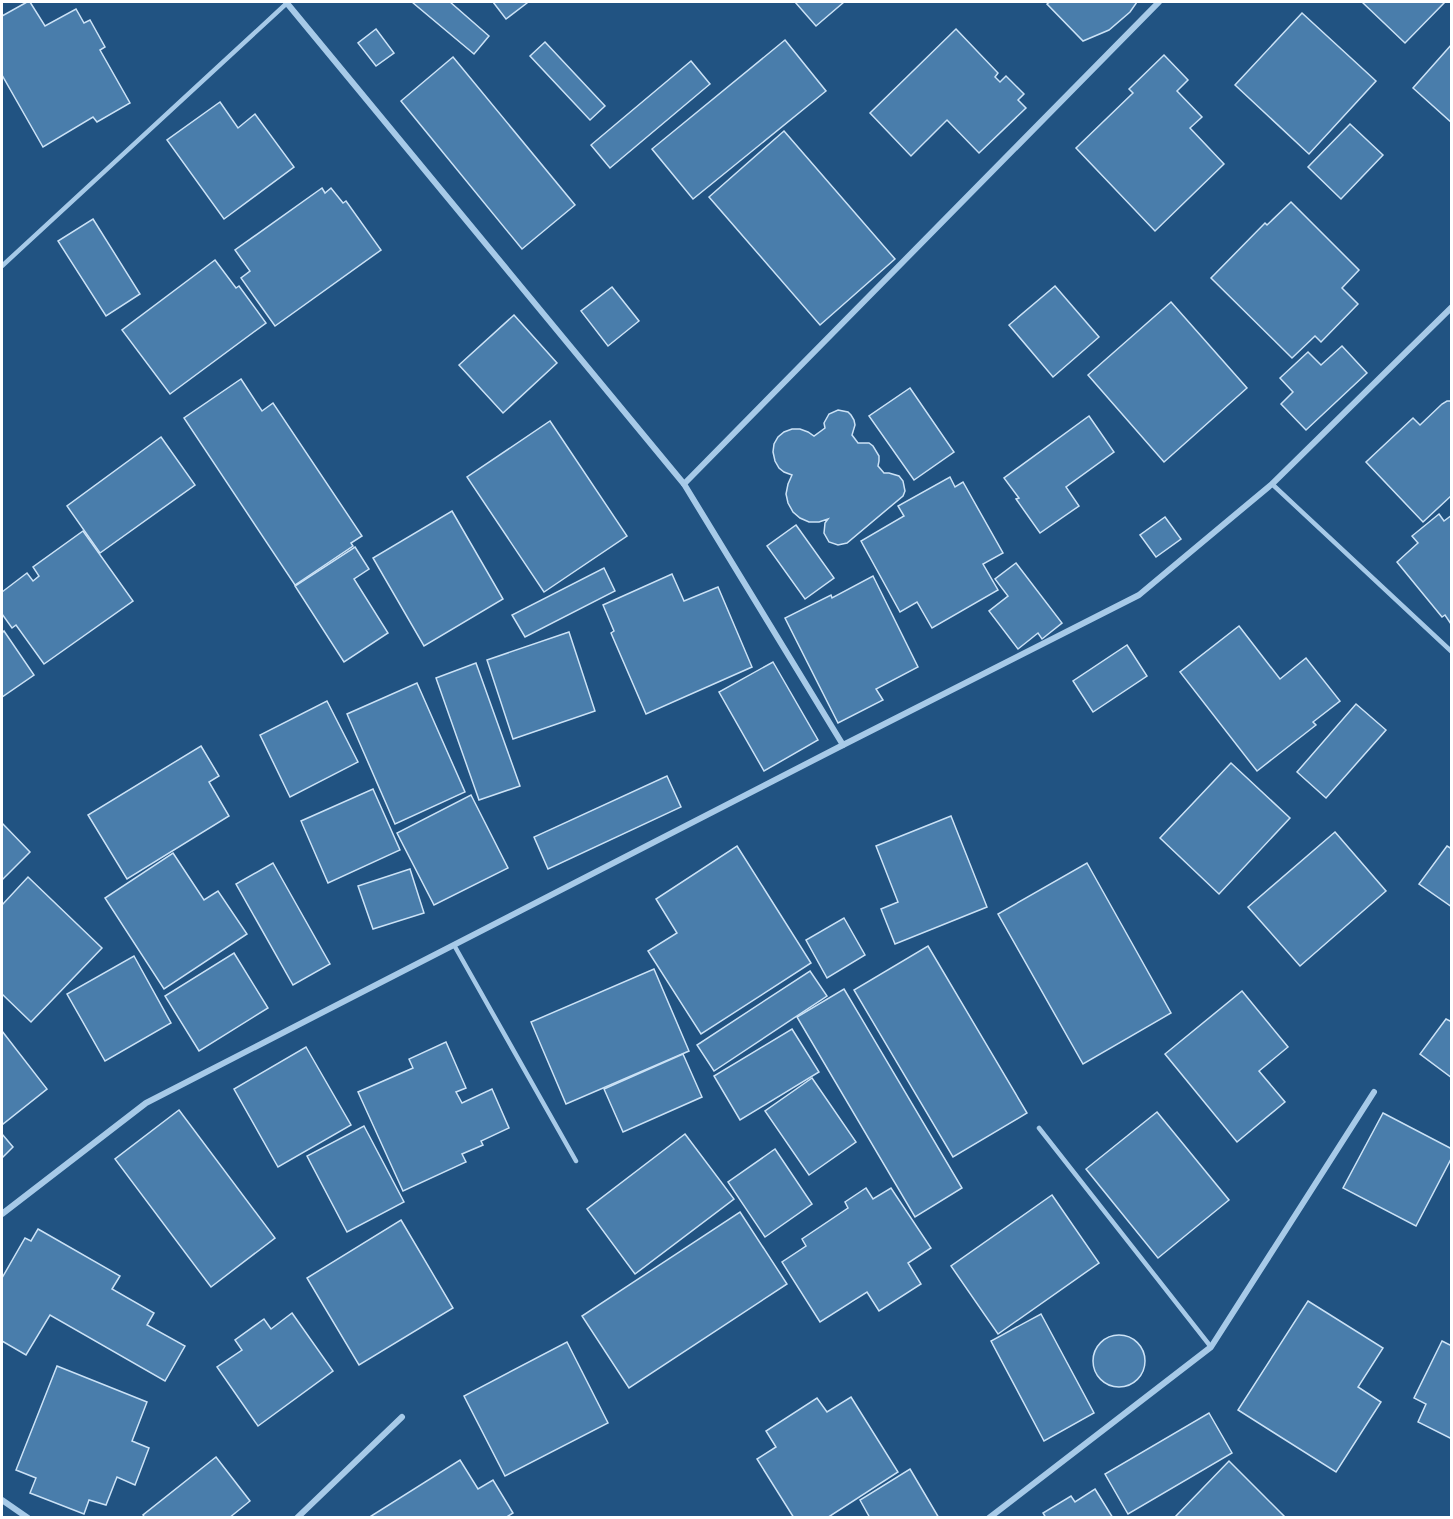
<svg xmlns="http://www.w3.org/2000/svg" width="1453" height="1519" viewBox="0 0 1453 1519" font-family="'DM Sans',sans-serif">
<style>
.building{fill:#497dab;stroke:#cbe2f6;stroke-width:1.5}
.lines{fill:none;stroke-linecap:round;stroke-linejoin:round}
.lane{stroke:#a7cae8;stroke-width:4.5}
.street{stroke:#a7cae8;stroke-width:6}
</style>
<rect width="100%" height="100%" fill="#215382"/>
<g class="building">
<polygon points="27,2 30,2 45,26 76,9 84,23 90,20 105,47 100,50 130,103 97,122 93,117 43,147 2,75 2,16"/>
<polygon points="412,2 450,2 489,36 474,54"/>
<polygon points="493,2 526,2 527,3 506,19"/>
<polygon points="795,2 844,2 816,26"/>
<polygon points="1050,2 1137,2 1130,12 1109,30 1083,41 1047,4"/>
<polygon points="1362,2 1445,2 1405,43"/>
<polygon points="1302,13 1376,81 1309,154 1235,85"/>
<polygon points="376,29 394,53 376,66 358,43"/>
<polygon points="956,29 998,73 995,77 1000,82 1006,76 1024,94 1018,100 1026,108 979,153 947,120 911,156 870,113"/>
<polygon points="785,40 826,91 693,199 652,149"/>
<polygon points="545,42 605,106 590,120 530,56"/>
<polygon points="1452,44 1452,123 1413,88"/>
<polygon points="1164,55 1188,80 1177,91 1202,117 1190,128 1224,164 1155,231 1076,148 1133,93 1129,89"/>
<polygon points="453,57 575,205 522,249 401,101"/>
<polygon points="691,61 710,84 610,168 591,145"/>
<polygon points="220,102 238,128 255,114 294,167 224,219 167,140"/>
<polygon points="1350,124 1383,155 1341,199 1308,167"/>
<polygon points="784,131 895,259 820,325 709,197"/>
<polygon points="322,188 325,193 331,188 343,203 346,201 381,250 275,326 241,278 250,271 235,250"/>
<polygon points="1291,202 1359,270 1342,288 1358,304 1321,342 1315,336 1292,358 1211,278 1265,223 1267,225"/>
<polygon points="93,219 140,294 106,316 58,241"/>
<polygon points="215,260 236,288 239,286 266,323 170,394 122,330"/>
<polygon points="1055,286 1099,337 1053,377 1009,325"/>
<polygon points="612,287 639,321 608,346 581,311"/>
<polygon points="1171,302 1247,388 1164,462 1088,375"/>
<polygon points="514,315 557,363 503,413 459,365"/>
<polygon points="1342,346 1367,373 1306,430 1281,404 1293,392 1280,378 1308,352 1321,365"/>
<polygon points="241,379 262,411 273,403 362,536 351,543 353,546 295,585 184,418"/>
<polygon points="910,388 954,452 914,480 869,416"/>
<polygon points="1447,401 1452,401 1452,495 1423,522 1366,462 1413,418 1420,425 1442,404"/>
<polygon points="838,410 848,412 851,415 854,420 855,425 852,435 858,443 869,443 873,446 879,456 879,461 878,466 884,473 889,473 899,476 903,481 905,491 903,496 847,543 838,545 829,542 824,533 825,523 828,519 819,522 809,522 800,518 793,512 788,503 786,494 788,484 792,475 784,472 779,468 775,461 773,452 774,444 778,437 784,432 792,429 800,429 808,432 814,436 825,428 824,423 829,414"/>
<polygon points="1089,416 1114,452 1066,487 1079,506 1040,533 1016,499 1019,498 1004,478"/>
<polygon points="550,421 627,536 544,592 467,477"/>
<polygon points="161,437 195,485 100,553 67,506"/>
<polygon points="950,477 955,487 963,482 1003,553 983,564 998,590 932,628 917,602 900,612 861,541 904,516 898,506"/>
<polygon points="452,511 503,599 424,646 373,558"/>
<polygon points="1439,514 1444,521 1452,515 1451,624 1445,615 1442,617 1397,562 1418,543 1412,536"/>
<polygon points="1165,517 1181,539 1156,557 1140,535"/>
<polygon points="796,525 834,578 805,599 767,546"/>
<polygon points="83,531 133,601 44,664 16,625 12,628 2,614 2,592 27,573 33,581 39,576 33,567"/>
<polygon points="355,547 369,569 354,579 388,633 344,662 295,586"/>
<polygon points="1016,563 1062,623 1042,639 1038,633 1018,649 989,611 1008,596 995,579"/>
<polygon points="604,568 615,591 525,637 512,615"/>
<polygon points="672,574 684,601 718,587 752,667 646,714 611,633 614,631 603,605"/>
<polygon points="873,576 918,667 876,689 883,700 838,723 785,618 831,595 832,598"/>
<polygon points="1239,626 1280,679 1306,658 1340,701 1313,722 1316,725 1257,771 1180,672"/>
<polygon points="4,631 34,675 2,697 2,633"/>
<polygon points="569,632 595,711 513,739 487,660"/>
<polygon points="1127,645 1147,676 1093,712 1073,681"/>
<polygon points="773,662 818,740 764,771 719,692"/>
<polygon points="476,663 520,786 479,800 436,678"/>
<polygon points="417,683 465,792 395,824 347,714"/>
<polygon points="327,701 358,762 290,797 260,735"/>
<polygon points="1356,704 1386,730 1326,798 1297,772"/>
<polygon points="201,746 219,776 209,782 229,816 127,879 88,815"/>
<polygon points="1231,763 1290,818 1219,894 1160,838"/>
<polygon points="667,776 681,807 548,869 534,837"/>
<polygon points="373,789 400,850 328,883 301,821"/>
<polygon points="471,795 508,868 434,905 397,833"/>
<polygon points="951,816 987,907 895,944 881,909 898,902 876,846"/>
<polygon points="2,823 30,852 2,880"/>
<polygon points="1335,832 1386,891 1300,966 1248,907"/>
<polygon points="737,846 811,963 701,1034 648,951 677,933 656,899"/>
<polygon points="1447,846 1452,849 1452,907 1419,884"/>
<polygon points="173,853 204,900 218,891 247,934 164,989 105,898"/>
<polygon points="273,863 330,964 293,985 236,884"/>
<polygon points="1087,863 1171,1013 1083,1064 998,914"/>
<polygon points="410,869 424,913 373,929 358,886"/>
<polygon points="28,877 102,948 31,1022 2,994 2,905"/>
<polygon points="844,918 865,955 827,978 806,940"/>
<polygon points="928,946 1027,1113 953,1157 854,990"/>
<polygon points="234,953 268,1008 199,1051 165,996"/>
<polygon points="134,956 171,1023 105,1061 67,994"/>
<polygon points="654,969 689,1051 566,1104 531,1022"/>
<polygon points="810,971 827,996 714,1071 697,1045"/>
<polygon points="844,989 962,1188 915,1217 797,1017"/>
<polygon points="1242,991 1288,1047 1259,1071 1285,1102 1237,1142 1165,1054"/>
<polygon points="1446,1019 1452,1022 1452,1078 1420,1054"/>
<polygon points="792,1029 819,1072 740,1120 714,1076"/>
<polygon points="2,1031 47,1089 3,1124 2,1122"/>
<polygon points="446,1042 466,1088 456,1092 462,1103 492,1089 509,1128 481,1141 483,1145 462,1154 466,1162 403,1191 358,1092 413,1068 409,1059"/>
<polygon points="306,1047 351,1125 278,1167 234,1089"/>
<polygon points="683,1054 702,1097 623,1132 604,1089"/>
<polygon points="812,1078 856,1142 809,1175 765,1111"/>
<polygon points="179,1110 275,1238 211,1287 115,1159"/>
<polygon points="1157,1112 1229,1200 1158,1258 1086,1169"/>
<polygon points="1383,1113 1452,1149 1452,1157 1416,1226 1343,1188"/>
<polygon points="364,1126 404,1202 347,1232 307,1156"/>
<polygon points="2,1134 13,1147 2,1158"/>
<polygon points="685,1134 734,1199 635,1274 587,1209"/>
<polygon points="775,1149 812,1204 765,1237 728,1182"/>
<polygon points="866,1188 873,1199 891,1188 931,1248 908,1263 921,1284 879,1311 867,1292 820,1322 782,1262 806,1246 802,1239 848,1208 845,1202"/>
<polygon points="1052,1195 1099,1263 998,1334 951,1266"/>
<polygon points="740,1212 787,1284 629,1388 582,1316"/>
<polygon points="401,1220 453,1308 359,1365 307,1278"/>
<polygon points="38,1229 120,1276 112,1289 154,1313 147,1325 185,1346 165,1381 50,1315 26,1355 2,1341 2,1278 25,1238 31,1241"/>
<polygon points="1308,1301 1383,1348 1358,1387 1381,1402 1336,1472 1238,1410"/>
<polygon points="292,1313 333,1371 258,1426 217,1367 242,1350 235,1340 264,1319 271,1329"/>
<polygon points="1041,1314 1094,1413 1044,1441 991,1341"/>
<circle cx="1119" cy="1361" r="26"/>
<polygon points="1442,1341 1452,1346 1452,1439 1418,1422 1426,1404 1414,1398"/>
<polygon points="567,1342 608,1423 505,1476 464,1396"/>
<polygon points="57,1366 147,1402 132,1441 149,1448 135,1485 117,1477 106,1505 89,1500 84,1514 30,1493 36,1478 16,1470"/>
<polygon points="851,1397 898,1472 827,1518 794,1518 757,1459 776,1447 766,1431 817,1398 827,1412"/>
<polygon points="1209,1413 1232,1453 1128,1514 1105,1474"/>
<polygon points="216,1457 250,1501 229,1518 145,1518 143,1515"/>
<polygon points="460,1460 478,1489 493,1480 513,1513 505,1518 368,1518"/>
<polygon points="1229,1461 1286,1518 1174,1518"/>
<polygon points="910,1469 939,1518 870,1518 860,1500"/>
<polygon points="1095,1489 1113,1518 1046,1518 1043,1513 1071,1496 1075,1502"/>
</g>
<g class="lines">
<g class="lane">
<polyline points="2,266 287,3"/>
<polyline points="1272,484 1452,652"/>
<polyline points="454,945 576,1161"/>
<polyline points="1039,1128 1211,1347"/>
</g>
<g class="street">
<polyline points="286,2 684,484 843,745"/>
<polyline points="684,484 1159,2"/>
<polyline points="2,1214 146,1103 843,745 1139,595 1272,484 1452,307"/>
<polyline points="2,1500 28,1518"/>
<polyline points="297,1518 402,1417"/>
<polyline points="989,1518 1211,1347 1374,1092"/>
</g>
</g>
<rect width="1453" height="1519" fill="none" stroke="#ffffff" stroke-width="6"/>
</svg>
